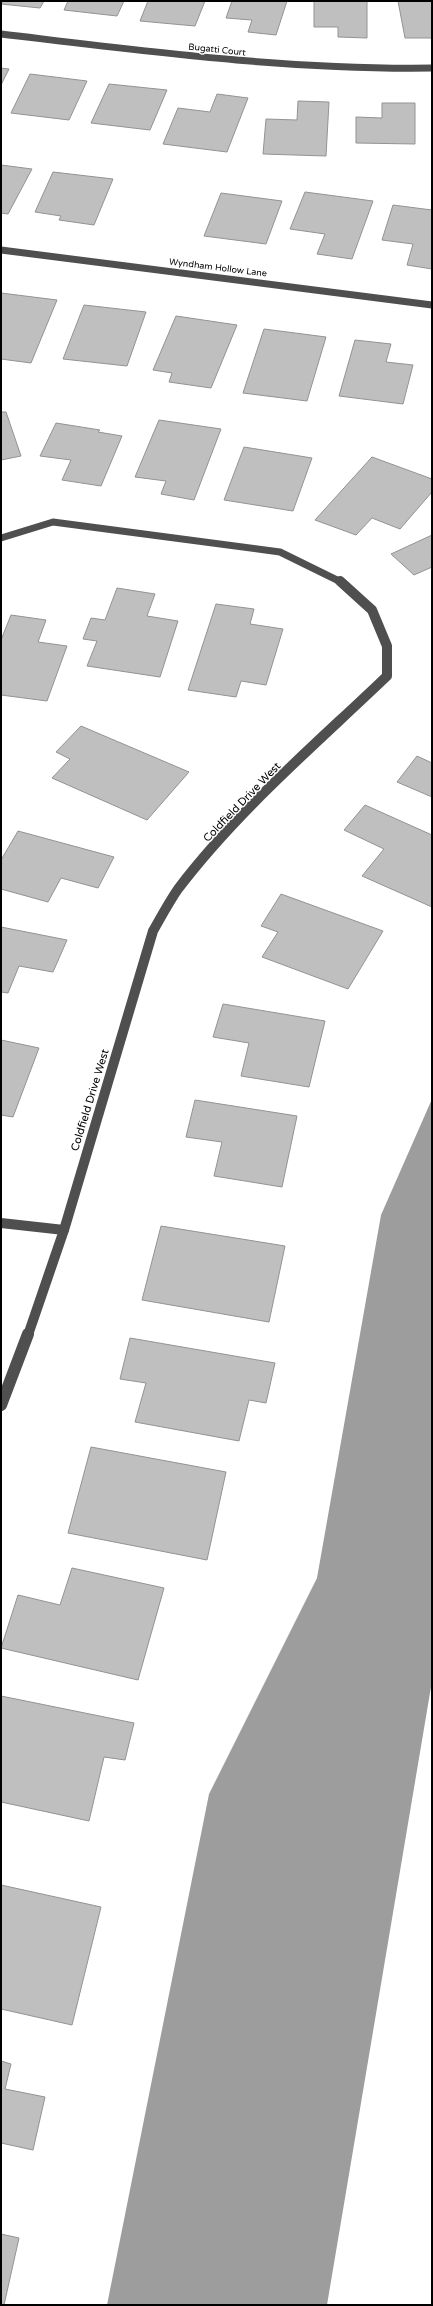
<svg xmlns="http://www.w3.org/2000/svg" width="433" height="2306" viewBox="0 0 433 2306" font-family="'Varela Round',sans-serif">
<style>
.water{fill:#9d9d9d}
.building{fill:#bfbfbf;stroke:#939393}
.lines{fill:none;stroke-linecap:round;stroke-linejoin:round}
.minor-far2{stroke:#4f4f4f;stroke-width:7}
.minor-far1{stroke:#4f4f4f;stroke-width:10}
.minor{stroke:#4f4f4f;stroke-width:12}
.labels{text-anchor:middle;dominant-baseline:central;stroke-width:3;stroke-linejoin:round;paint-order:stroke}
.far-street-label{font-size:9px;fill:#000;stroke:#fff}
.street-label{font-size:11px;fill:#000;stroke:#fff}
</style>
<rect width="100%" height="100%" fill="#fff"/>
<polygon class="water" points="432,1099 432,1681 327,2305 107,2305 209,1794 317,1578 381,1215"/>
<g class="building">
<polygon points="1,1 44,1 40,8 1,4"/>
<polygon points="68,1 124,1 117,16 64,10"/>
<polygon points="148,1 205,1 195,26 140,21"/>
<polygon points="232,1 287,1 276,35 248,32 252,20 226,18"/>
<polygon points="314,1 367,1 367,38 338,37 338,27 314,27"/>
<polygon points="398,1 432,1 432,38 405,38"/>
<polygon points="1,68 9,69 1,85"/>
<polygon points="30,74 87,81 69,120 11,113"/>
<polygon points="109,84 167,90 150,130 91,123"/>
<polygon points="217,94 248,98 227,152 163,144 178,108 210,112"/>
<polygon points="298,101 329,102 326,156 263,154 266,119 297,120"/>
<polygon points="382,103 415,103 415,144 356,143 356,117 382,118"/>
<polygon points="1,165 32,169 8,214 1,213"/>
<polygon points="53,172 113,179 94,225 59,220 61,216 35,212"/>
<polygon points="305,192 373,201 352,259 317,254 325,234 290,229"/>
<polygon points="221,193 282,201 266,244 204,236"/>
<polygon points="393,205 432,210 432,269 407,265 413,244 382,240"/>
<polygon points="1,293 57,300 31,363 1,359"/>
<polygon points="84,305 146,312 127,366 63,359"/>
<polygon points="176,316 237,325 211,388 169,382 172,373 153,370"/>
<polygon points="264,329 326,337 307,401 243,393"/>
<polygon points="355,340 391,344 386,362 413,365 403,404 339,396"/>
<polygon points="1,412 6,412 21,456 1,460"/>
<polygon points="159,420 221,429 194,500 161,494 166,481 135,477"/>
<polygon points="56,423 100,430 98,432 122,436 101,486 62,480 71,460 40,456"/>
<polygon points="244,447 312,458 293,511 224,500"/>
<polygon points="372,457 432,479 432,492 400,529 372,518 356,535 315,520"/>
<polygon points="432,535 432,567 414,575 391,554"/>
<polygon points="117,588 155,594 147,616 178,621 160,677 87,666 97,641 83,639 91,618 105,620"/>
<polygon points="216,604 254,609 250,624 283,629 266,685 241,681 236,697 188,690"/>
<polygon points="11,615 46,620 38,642 67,646 47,701 1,695 1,640"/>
<polygon points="81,726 189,772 147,820 52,778 70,759 56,752"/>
<polygon points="417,756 432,763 432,797 397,782"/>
<polygon points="365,805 432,835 432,907 362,876 384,849 344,830"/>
<polygon points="18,831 114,857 98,888 61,878 48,902 1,889 1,860"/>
<polygon points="281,894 383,931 348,989 262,957 278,932 261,926"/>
<polygon points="1,927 67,940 53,972 19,966 8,993 1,992"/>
<polygon points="223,1004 325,1021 309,1087 241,1076 249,1043 213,1037"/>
<polygon points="1,1040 39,1048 13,1117 1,1115"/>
<polygon points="195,1100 297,1116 282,1187 214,1176 222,1142 186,1137"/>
<polygon points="161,1226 285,1246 269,1322 142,1300"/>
<polygon points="130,1338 275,1363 266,1403 249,1400 239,1441 135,1422 146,1383 120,1379"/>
<polygon points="91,1447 226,1472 207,1560 68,1533"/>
<polygon points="72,1568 164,1588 138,1680 1,1648 18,1595 60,1605"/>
<polygon points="1,1696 134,1723 125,1760 104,1757 89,1821 1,1802"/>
<polygon points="1,1885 101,1907 72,2025 1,2009"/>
<polygon points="1,2061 11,2064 5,2089 45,2097 33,2150 1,2143"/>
<polygon points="1,2234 19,2238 4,2305 1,2305"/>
</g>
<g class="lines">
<g class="minor-far2">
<path d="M1,34C145,51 287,70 432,68"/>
<polyline points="1,250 432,305"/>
<polyline points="1,538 53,522 280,552 341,582"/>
</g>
<g class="minor-far1">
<polyline points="1,1223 64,1230"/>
<path d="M28,1335L64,1230L153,931C161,917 169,902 178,889C238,810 316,744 387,676V646L372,610L340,581"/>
</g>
<polyline class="minor" points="1,1405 28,1334"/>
</g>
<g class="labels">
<g class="far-street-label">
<text transform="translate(217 50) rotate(6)">Bugatti Court</text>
<text transform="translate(218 268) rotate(7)">Wyndham Hollow Lane</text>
</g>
<g class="street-label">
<text transform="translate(242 802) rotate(-46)">Coldfield Drive West</text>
<text transform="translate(90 1100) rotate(-73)">Coldfield Drive West</text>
</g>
</g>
<rect width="433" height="2306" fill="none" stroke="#000000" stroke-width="4"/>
</svg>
